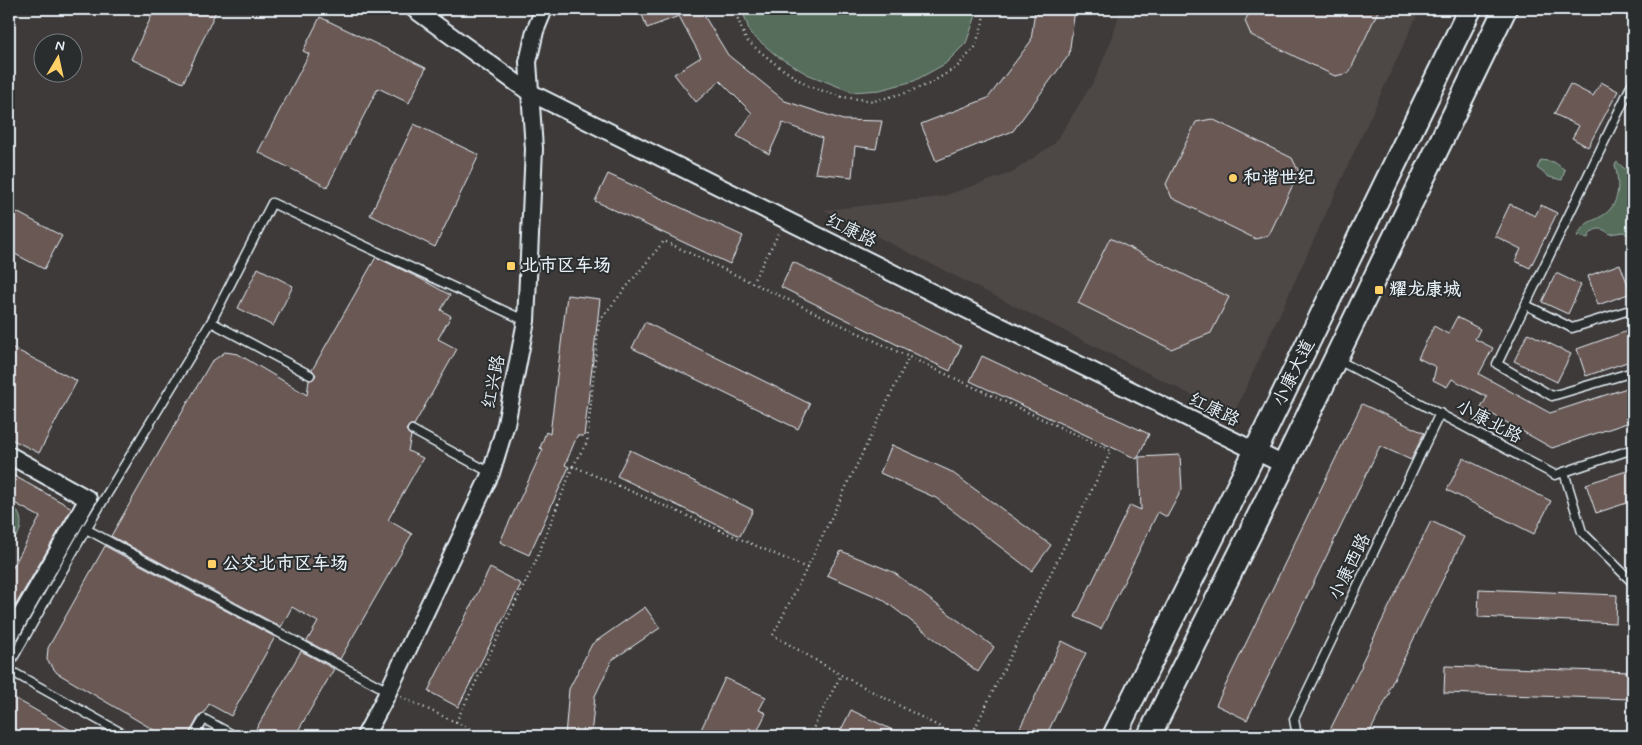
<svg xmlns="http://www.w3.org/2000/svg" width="1642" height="745" viewBox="0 0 1642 745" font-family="Mynerve,'LXGW WenKai TC',sans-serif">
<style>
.built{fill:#4d4645}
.green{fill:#546d5a;stroke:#9eafa9}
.building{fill:#6a5854;stroke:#e8f1f8}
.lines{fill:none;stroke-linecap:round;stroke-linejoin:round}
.lane-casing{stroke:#e8f1f8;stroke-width:11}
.street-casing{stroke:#e8f1f8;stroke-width:20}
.secondary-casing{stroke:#e8f1f8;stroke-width:26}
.path{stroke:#e8f1f8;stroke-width:2.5;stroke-dasharray:1 4;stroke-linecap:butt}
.lane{stroke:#2a2d2e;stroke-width:8}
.street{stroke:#2a2d2e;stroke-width:16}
.secondary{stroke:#2a2d2e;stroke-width:22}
.poi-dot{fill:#ffd166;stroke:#2a2d2e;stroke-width:2}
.labels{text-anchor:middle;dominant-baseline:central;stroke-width:4;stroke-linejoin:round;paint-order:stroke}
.poi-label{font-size:18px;font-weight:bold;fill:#e8f1f8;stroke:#2a2d2e;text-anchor:start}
.street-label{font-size:18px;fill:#e8f1f8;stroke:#2a2d2e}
</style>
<rect width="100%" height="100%" fill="#3d3a39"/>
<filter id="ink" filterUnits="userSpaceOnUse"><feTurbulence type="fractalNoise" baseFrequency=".02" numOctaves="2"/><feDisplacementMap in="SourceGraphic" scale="10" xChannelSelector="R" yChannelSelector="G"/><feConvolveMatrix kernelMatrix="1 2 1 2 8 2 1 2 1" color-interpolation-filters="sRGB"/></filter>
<g filter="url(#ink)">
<polygon class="built" points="1120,9 1420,9 1233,416 824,210 940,197 1011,173 1055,143 1095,79 1113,36"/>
<g class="green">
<polygon points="742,9 977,9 978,10 966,43 945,64 914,81 880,90 852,92 807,74 777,56 750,33"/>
<polygon points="1541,160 1554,162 1565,170 1562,180 1549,177 1537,168"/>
<path d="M1617,162L1625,169L1633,170V232L1627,235L1624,232L1609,234C1602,226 1592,228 1588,238L1577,236C1588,218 1590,224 1605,214C1621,202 1619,182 1615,165Z"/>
<path d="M9,503C25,514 25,533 9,543Z"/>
</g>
<g class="building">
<polygon points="155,9 217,9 183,83 131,59"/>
<polygon points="640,9 700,9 728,55 785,101 843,120 882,121 876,149 855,146 852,177 815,173 822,138 783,123 769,154 737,136 752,113 720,81 696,102 674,74 701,57 679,16 647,28"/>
<polygon points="1035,9 1075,9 1069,55 1013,131 936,161 921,124 988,98 1031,41"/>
<polygon points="1251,9 1379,9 1349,73 1335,76 1251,35 1245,21"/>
<polygon points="320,17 426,68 409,103 378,88 327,187 258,152 309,54 303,51"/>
<polygon points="1601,82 1618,91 1588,147 1572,138 1579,126 1554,114 1570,84 1593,96"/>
<polygon points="1212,119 1292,158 1299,172 1269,235 1256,239 1172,198 1166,184 1196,122"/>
<polygon points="414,124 479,155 435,247 370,215"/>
<polygon points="608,174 743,236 730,264 595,201"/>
<polygon points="1510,204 1535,216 1541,205 1557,213 1530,268 1515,261 1521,249 1495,236"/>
<polygon points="9,208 62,236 44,269 9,251"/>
<polygon points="1110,238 1229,297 1211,333 1171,349 1078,303"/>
<polygon points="376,257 419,278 450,295 441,310 451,316 438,339 457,349 414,425 410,425 406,430 411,436 408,451 423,458 388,520 412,534 340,659 307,641 318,622 292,607 281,627 111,536 211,362 225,352 238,354 307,395 309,380 313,379 316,375 312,370"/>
<polygon points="793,262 961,346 950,371 781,287"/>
<polygon points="1620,264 1631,293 1598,305 1588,276"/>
<polygon points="258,268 293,286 273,326 238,308"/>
<polygon points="1556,273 1581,285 1568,314 1542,302"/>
<polygon points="567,295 600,299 584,436 577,436 565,465 569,467 529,555 500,542 543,449 540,448 546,432 550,434"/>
<polygon points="1457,317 1480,329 1475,339 1493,348 1479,374 1550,413 1633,386 1633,421 1552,448 1481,408 1487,397 1452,379 1447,387 1433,380 1436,367 1418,358 1434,326 1448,334"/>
<polygon points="645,322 810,404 798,429 632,348"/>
<polygon points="1633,329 1633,360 1586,376 1577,349"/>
<polygon points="1528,333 1571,354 1557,382 1514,361"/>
<polygon points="9,346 77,381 39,453 9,438"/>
<polygon points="982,356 1149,434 1137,459 970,381"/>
<polygon points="1362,404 1424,433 1411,460 1380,446 1247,720 1216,705"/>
<polygon points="892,445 950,471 1051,545 1032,571 936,498 880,473"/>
<polygon points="630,450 753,510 740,536 617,476"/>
<polygon points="1180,455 1182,489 1167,517 1158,512 1101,629 1075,617 1130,505 1141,510 1139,457"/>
<polygon points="1463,458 1551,501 1534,534 1447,490"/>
<polygon points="1633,469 1633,501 1596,513 1586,484"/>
<polygon points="9,473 72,508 15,606 9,602 9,567 12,569 40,517 9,500"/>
<polygon points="1431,521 1464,537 1388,691 1390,692 1368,736 1327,736 1362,665 1361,664"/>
<polygon points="105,546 275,637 231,716 209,704 204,713 199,716 188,736 164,736 57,673 47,660 48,648"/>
<polygon points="841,551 893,572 994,647 978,672 882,599 827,575"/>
<polygon points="490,568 521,584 458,707 428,691"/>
<polygon points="1479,589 1617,595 1616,623 1478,617"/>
<polygon points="645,607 660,628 612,660 595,696 591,736 565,736 569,689 592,644"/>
<polygon points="1062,641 1086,653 1046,736 1016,736"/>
<polygon points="301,651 334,669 295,736 252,736"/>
<polygon points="1445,666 1632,672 1631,699 1444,693"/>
<polygon points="725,678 766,697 759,710 766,713 757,732 749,728 746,736 698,736"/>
<polygon points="9,695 81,736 9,736"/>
<polygon points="851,710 905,736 838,736"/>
</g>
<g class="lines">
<defs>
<g id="lane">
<polyline points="1633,82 1497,364 1552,396 1633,372"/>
<polyline points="1526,305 1572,328 1633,309"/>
<polyline points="211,322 310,375"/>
<polyline points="1338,360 1555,475 1633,449"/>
<polyline points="412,430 491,473"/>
<polyline points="1564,472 1582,532 1633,583"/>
<polyline points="86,529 388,691"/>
<polyline points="9,665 86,529 211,322 272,203 526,321"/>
<polyline points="9,670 127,736"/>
<polyline points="194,736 204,719 235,736"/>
<polyline points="1297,736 1294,719 1440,413"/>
</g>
<g id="street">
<polyline points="414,9 529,92 947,300 1284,465"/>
<polyline points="9,455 88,499 9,637"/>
<polyline points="365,736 385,698 491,473 506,424 526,321 534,149 528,62 535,31 544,9"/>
</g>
<g id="secondary">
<polyline points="1114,736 1255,452 1470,9"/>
<polyline points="1149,736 1284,465 1505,9"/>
</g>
</defs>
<use href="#lane" class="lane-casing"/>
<use href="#street" class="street-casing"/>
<use href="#secondary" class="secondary-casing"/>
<g class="path">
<polyline points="734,9 746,40 778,66 808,86 842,97 874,101 905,93 929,84 957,67 975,47 983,22 984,9"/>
<polyline points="752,283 779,233"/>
<polyline points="807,568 573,466 587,442 599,321 664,241 909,357"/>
<polyline points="401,697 486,736"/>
<polyline points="456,722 535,563 573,466"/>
<polyline points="809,736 841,675"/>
<polyline points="957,736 841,675 773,635 807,568 909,357 1111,451 971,736"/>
</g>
<use href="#lane" class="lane"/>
<use href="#street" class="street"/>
<use href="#secondary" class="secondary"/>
</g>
</g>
<g class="poi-dot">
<circle cx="1233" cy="178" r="5"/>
<rect x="506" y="261" width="10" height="10" rx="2.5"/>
<rect x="1374" y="285" width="10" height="10" rx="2.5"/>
<rect x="207" y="559" width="10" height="10" rx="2.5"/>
</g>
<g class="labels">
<g class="poi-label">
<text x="1243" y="178">和谐世纪</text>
<text x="521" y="266">北市区车场</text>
<text x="1389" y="290">耀龙康城</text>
<text x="222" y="564">公交北市区车场</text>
</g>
<g class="street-label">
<text transform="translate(851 231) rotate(26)">红康路</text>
<text transform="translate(1294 373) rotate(-64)">小康大道</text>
<text transform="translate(494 382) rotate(-79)">红兴路</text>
<text transform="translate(1214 410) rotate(26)">红康路</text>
<text transform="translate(1489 422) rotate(28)">小康北路</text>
<text transform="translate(1350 567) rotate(-64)">小康西路</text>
</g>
</g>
<rect width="1642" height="745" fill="none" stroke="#2a2d2e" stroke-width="30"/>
<rect x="15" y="15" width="1612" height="715" fill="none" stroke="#e8f1f8" stroke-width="2" filter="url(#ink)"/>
<g transform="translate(58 58) rotate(9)"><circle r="24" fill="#2a2d2e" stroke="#767b7f"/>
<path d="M0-4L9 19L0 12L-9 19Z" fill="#ffd166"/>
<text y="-8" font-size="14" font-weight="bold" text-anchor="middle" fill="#e8f1f8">N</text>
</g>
</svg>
